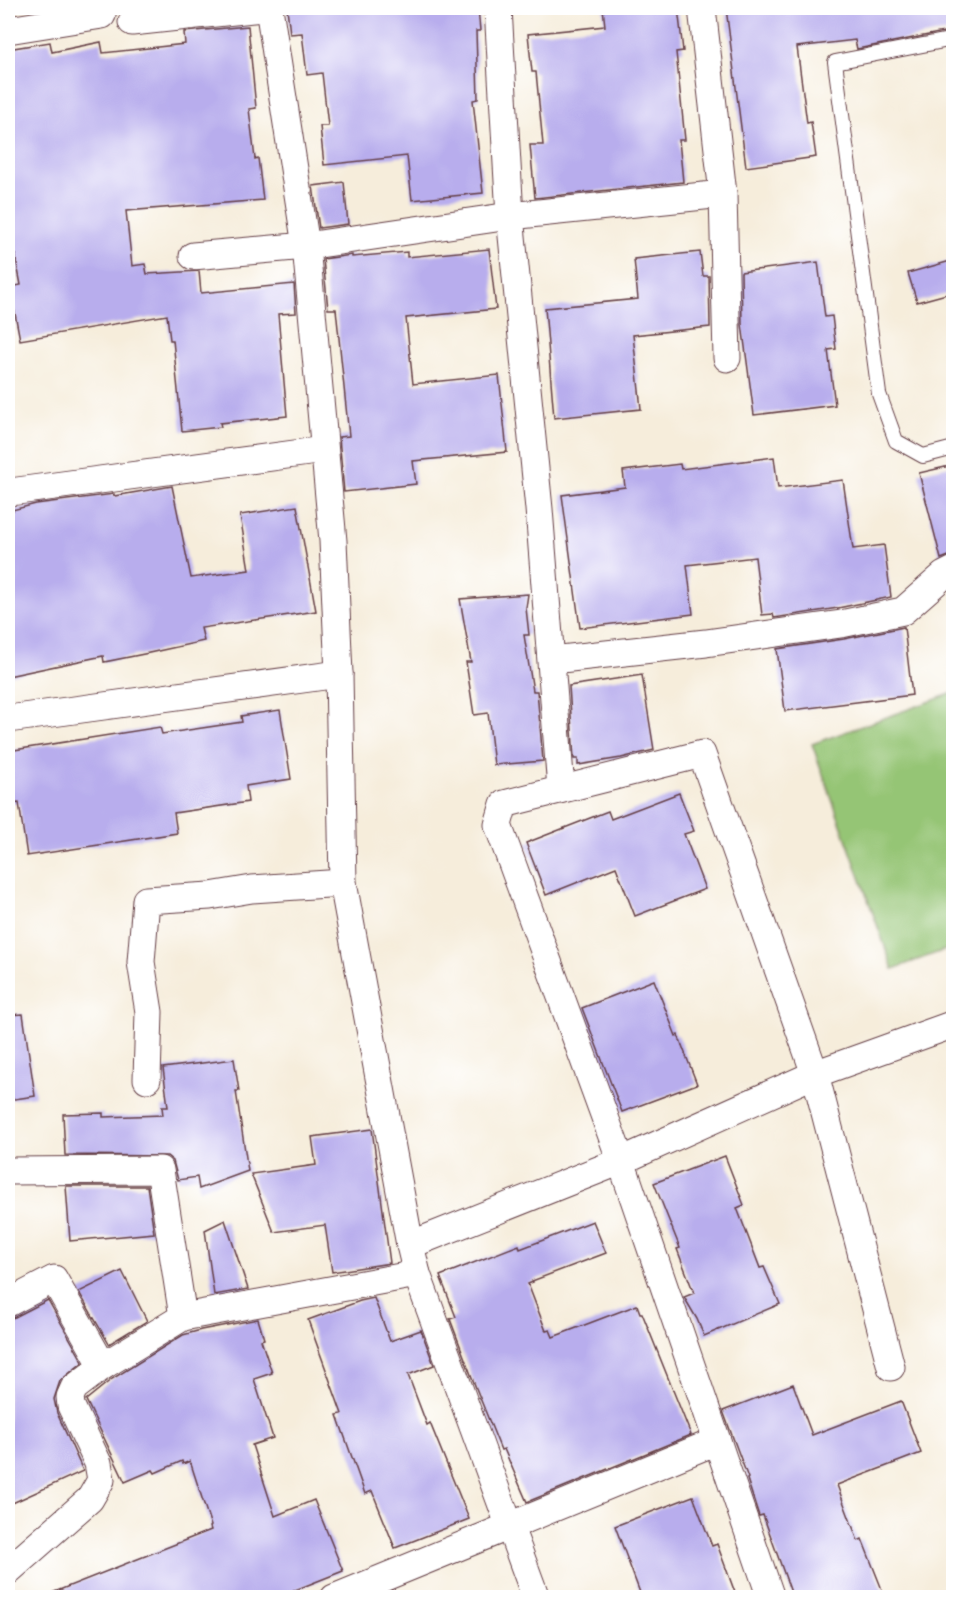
<svg xmlns="http://www.w3.org/2000/svg" width="961" height="1605" viewBox="0 0 961 1605" font-family="'Patrick Hand',sans-serif">
<style>
.green{fill:#95c575;stroke:#707250;stroke-width:1.5}
.building{fill:#b8aded}
.lines{fill:none;stroke-linecap:round;stroke-linejoin:round}
.service-casing{stroke:#643e45;stroke-width:16}
.minor-casing{stroke:#643e45;stroke-width:29}
.service{stroke:#fff;stroke-width:14}
.minor{stroke:#fff;stroke-width:27}
</style>
<rect width="100%" height="100%" fill="#fff"/>
<filter id="ink" filterUnits="userSpaceOnUse"><feTurbulence type="fractalNoise" baseFrequency=".0167" numOctaves="2"/><feDisplacementMap in="SourceGraphic" scale="12" xChannelSelector="R" yChannelSelector="G"/><feConvolveMatrix kernelMatrix="1 2 1 2 8 2 1 2 1" color-interpolation-filters="sRGB"/></filter>
<filter id="wash" filterUnits="userSpaceOnUse"><feTurbulence type="fractalNoise" baseFrequency=".008" numOctaves="4" result="noise"/><feDisplacementMap in="SourceGraphic" scale="24" xChannelSelector="R" yChannelSelector="G"/><feGaussianBlur stdDeviation="1.35" result="paint"/><feColorMatrix in="noise" values="0 0 0 0 0 0 0 0 0 0 0 0 0 0 0 0 0 1.4 0 .05"/><feComposite in="paint" operator="in"/></filter>
<g filter="url(#wash)">
<rect width="100%" height="100%" fill="#f6eddb"/>
<polygon class="green" points="953,693 953,947 893,969 812,744"/>
<g id="blocks">
<g class="building">
<polygon points="287,8 478,8 480,31 476,31 478,99 473,100 483,193 412,200 407,156 324,165 320,126 328,126 322,73 307,75 302,33 290,34"/>
<polygon points="603,8 678,8 683,51 676,52 685,140 679,140 683,182 535,198 530,145 543,145 536,72 532,72 528,34 605,26"/>
<polygon points="726,8 954,8 954,30 857,49 855,40 797,47 807,123 811,122 816,157 746,167"/>
<polygon points="248,26 256,108 249,109 255,159 258,158 263,200 126,211 132,266 145,264 147,274 199,271 201,293 294,284 296,313 278,314 287,416 220,423 221,427 182,431 173,340 170,340 167,315 20,340 10,287 21,285 8,217 8,49 50,42 52,52 101,42 103,53 185,44 184,32"/>
<polygon points="344,182 348,224 319,228 313,186"/>
<polygon points="489,249 496,309 406,318 413,384 499,375 507,452 413,461 416,484 344,492 339,437 349,436 336,309 328,309 323,259 352,255 352,257 407,252 407,257"/>
<polygon points="700,252 703,276 709,276 710,327 633,335 641,409 554,418 545,308 638,299 634,259"/>
<polygon points="954,260 954,292 917,302 908,273"/>
<polygon points="818,262 825,317 832,316 836,349 828,350 835,405 754,415 742,324 741,272"/>
<polygon points="774,457 778,488 843,480 853,549 884,545 891,597 838,608 774,618 773,614 762,615 755,557 687,565 693,614 580,628 562,495 625,487 623,471 680,464 681,469"/>
<polygon points="954,465 954,554 941,559 919,473"/>
<polygon points="172,486 191,578 249,570 240,515 297,506 316,611 201,628 204,641 149,653 104,662 103,656 8,676 8,511 36,504 114,494 114,496"/>
<polygon points="528,594 526,608 529,635 524,635 533,691 537,691 543,761 494,765 488,713 474,715 466,662 471,662 460,599"/>
<polygon points="904,627 912,695 785,711 777,649 844,639"/>
<polygon points="642,675 654,750 621,758 578,765 578,759 574,759 569,686"/>
<polygon points="280,710 291,779 246,786 248,802 174,813 177,833 27,856 19,803 10,804 8,788 8,751 160,727 162,734 242,722 241,716"/>
<polygon points="679,793 694,831 684,834 705,889 635,916 616,867 546,895 526,843 608,811 611,819"/>
<polygon points="654,980 676,1036 678,1035 697,1084 622,1112 582,1008"/>
<polygon points="23,1014 35,1096 8,1100 8,1015"/>
<polygon points="234,1059 239,1091 236,1091 248,1171 199,1189 197,1177 178,1180 173,1161 167,1156 65,1155 63,1114 103,1113 103,1117 163,1115 162,1107 168,1107 163,1068"/>
<polygon points="372,1129 390,1263 332,1272 325,1225 274,1232 251,1174 316,1165 312,1137"/>
<polygon points="725,1156 744,1205 737,1208 760,1268 764,1267 780,1304 704,1336 697,1319 684,1297 694,1293 677,1249 680,1248 654,1183"/>
<polygon points="66,1186 147,1186 154,1233 70,1241"/>
<polygon points="225,1220 248,1289 214,1295 205,1230"/>
<polygon points="593,1221 606,1253 532,1281 533,1282 528,1284 546,1331 550,1330 553,1337 637,1305 640,1313 642,1313 691,1435 527,1502 504,1449 501,1450 476,1388 450,1319 456,1317 440,1276 519,1245 520,1249"/>
<polygon points="122,1271 147,1321 109,1344 79,1292"/>
<polygon points="374,1298 390,1341 421,1330 434,1365 408,1375 427,1425 430,1423 469,1519 395,1548 372,1491 365,1494 337,1415 342,1414 308,1320 360,1301"/>
<polygon points="48,1300 83,1362 60,1381 54,1399 57,1413 83,1471 8,1505 8,1319 15,1317"/>
<polygon points="258,1319 264,1339 261,1340 272,1373 254,1379 273,1438 252,1445 275,1516 314,1500 343,1571 275,1598 44,1598 44,1596 211,1530 210,1527 211,1526 190,1461 183,1464 182,1461 155,1473 153,1470 125,1482 86,1400 112,1379 183,1335 201,1330"/>
<polygon points="793,1384 812,1435 901,1401 921,1453 837,1485 858,1541 862,1539 883,1592 869,1598 793,1598 763,1515 759,1516 747,1479 748,1478 723,1411"/>
<polygon points="693,1496 712,1546 717,1544 737,1598 642,1598 615,1526"/>
</g>
</g>
</g>
<g filter="url(#ink)">
<use href="#blocks" fill-opacity="0" stroke="#643e45" stroke-width="1.5"/>
<g class="lines">
<defs>
<polyline id="service" points="954,39 835,62 879,394 896,441 923,456 954,448"/>
<g id="minor">
<polyline points="269,8 306,246 333,541 339,674 343,883 410,1245 417,1274 536,1598"/>
<polyline points="498,8 510,216 539,509 561,789"/>
<polyline points="132,22 262,8"/>
<polyline points="8,30 102,15"/>
<polyline points="723,194 727,358"/>
<polyline points="193,256 306,246 510,216 723,194 702,8"/>
<polyline points="10,492 324,450"/>
<polyline points="552,660 706,643 841,624 903,611 944,575 954,570"/>
<polyline points="8,719 339,674"/>
<polyline points="147,1079 149,1012 141,962 146,900 210,896 252,889 343,883"/>
<polyline points="8,1171 160,1170 183,1317"/>
<polyline points="410,1245 621,1161 815,1074 954,1024"/>
<polyline points="8,1303 54,1279 103,1366"/>
<polyline points="8,1571 90,1499 101,1480 98,1463 71,1406 70,1397 74,1388 103,1366 183,1317 417,1274"/>
<polyline points="334,1598 717,1441"/>
<polyline points="771,1598 621,1161 498,825 504,804 702,754 815,1074 891,1367"/>
</g>
</defs>
<use href="#service" class="service-casing"/>
<use href="#minor" class="minor-casing"/>
<use href="#service" class="service"/>
<use href="#minor" class="minor"/>
</g>
</g>
<rect width="961" height="1605" fill="none" stroke="#fff" stroke-width="30"/>
</svg>
